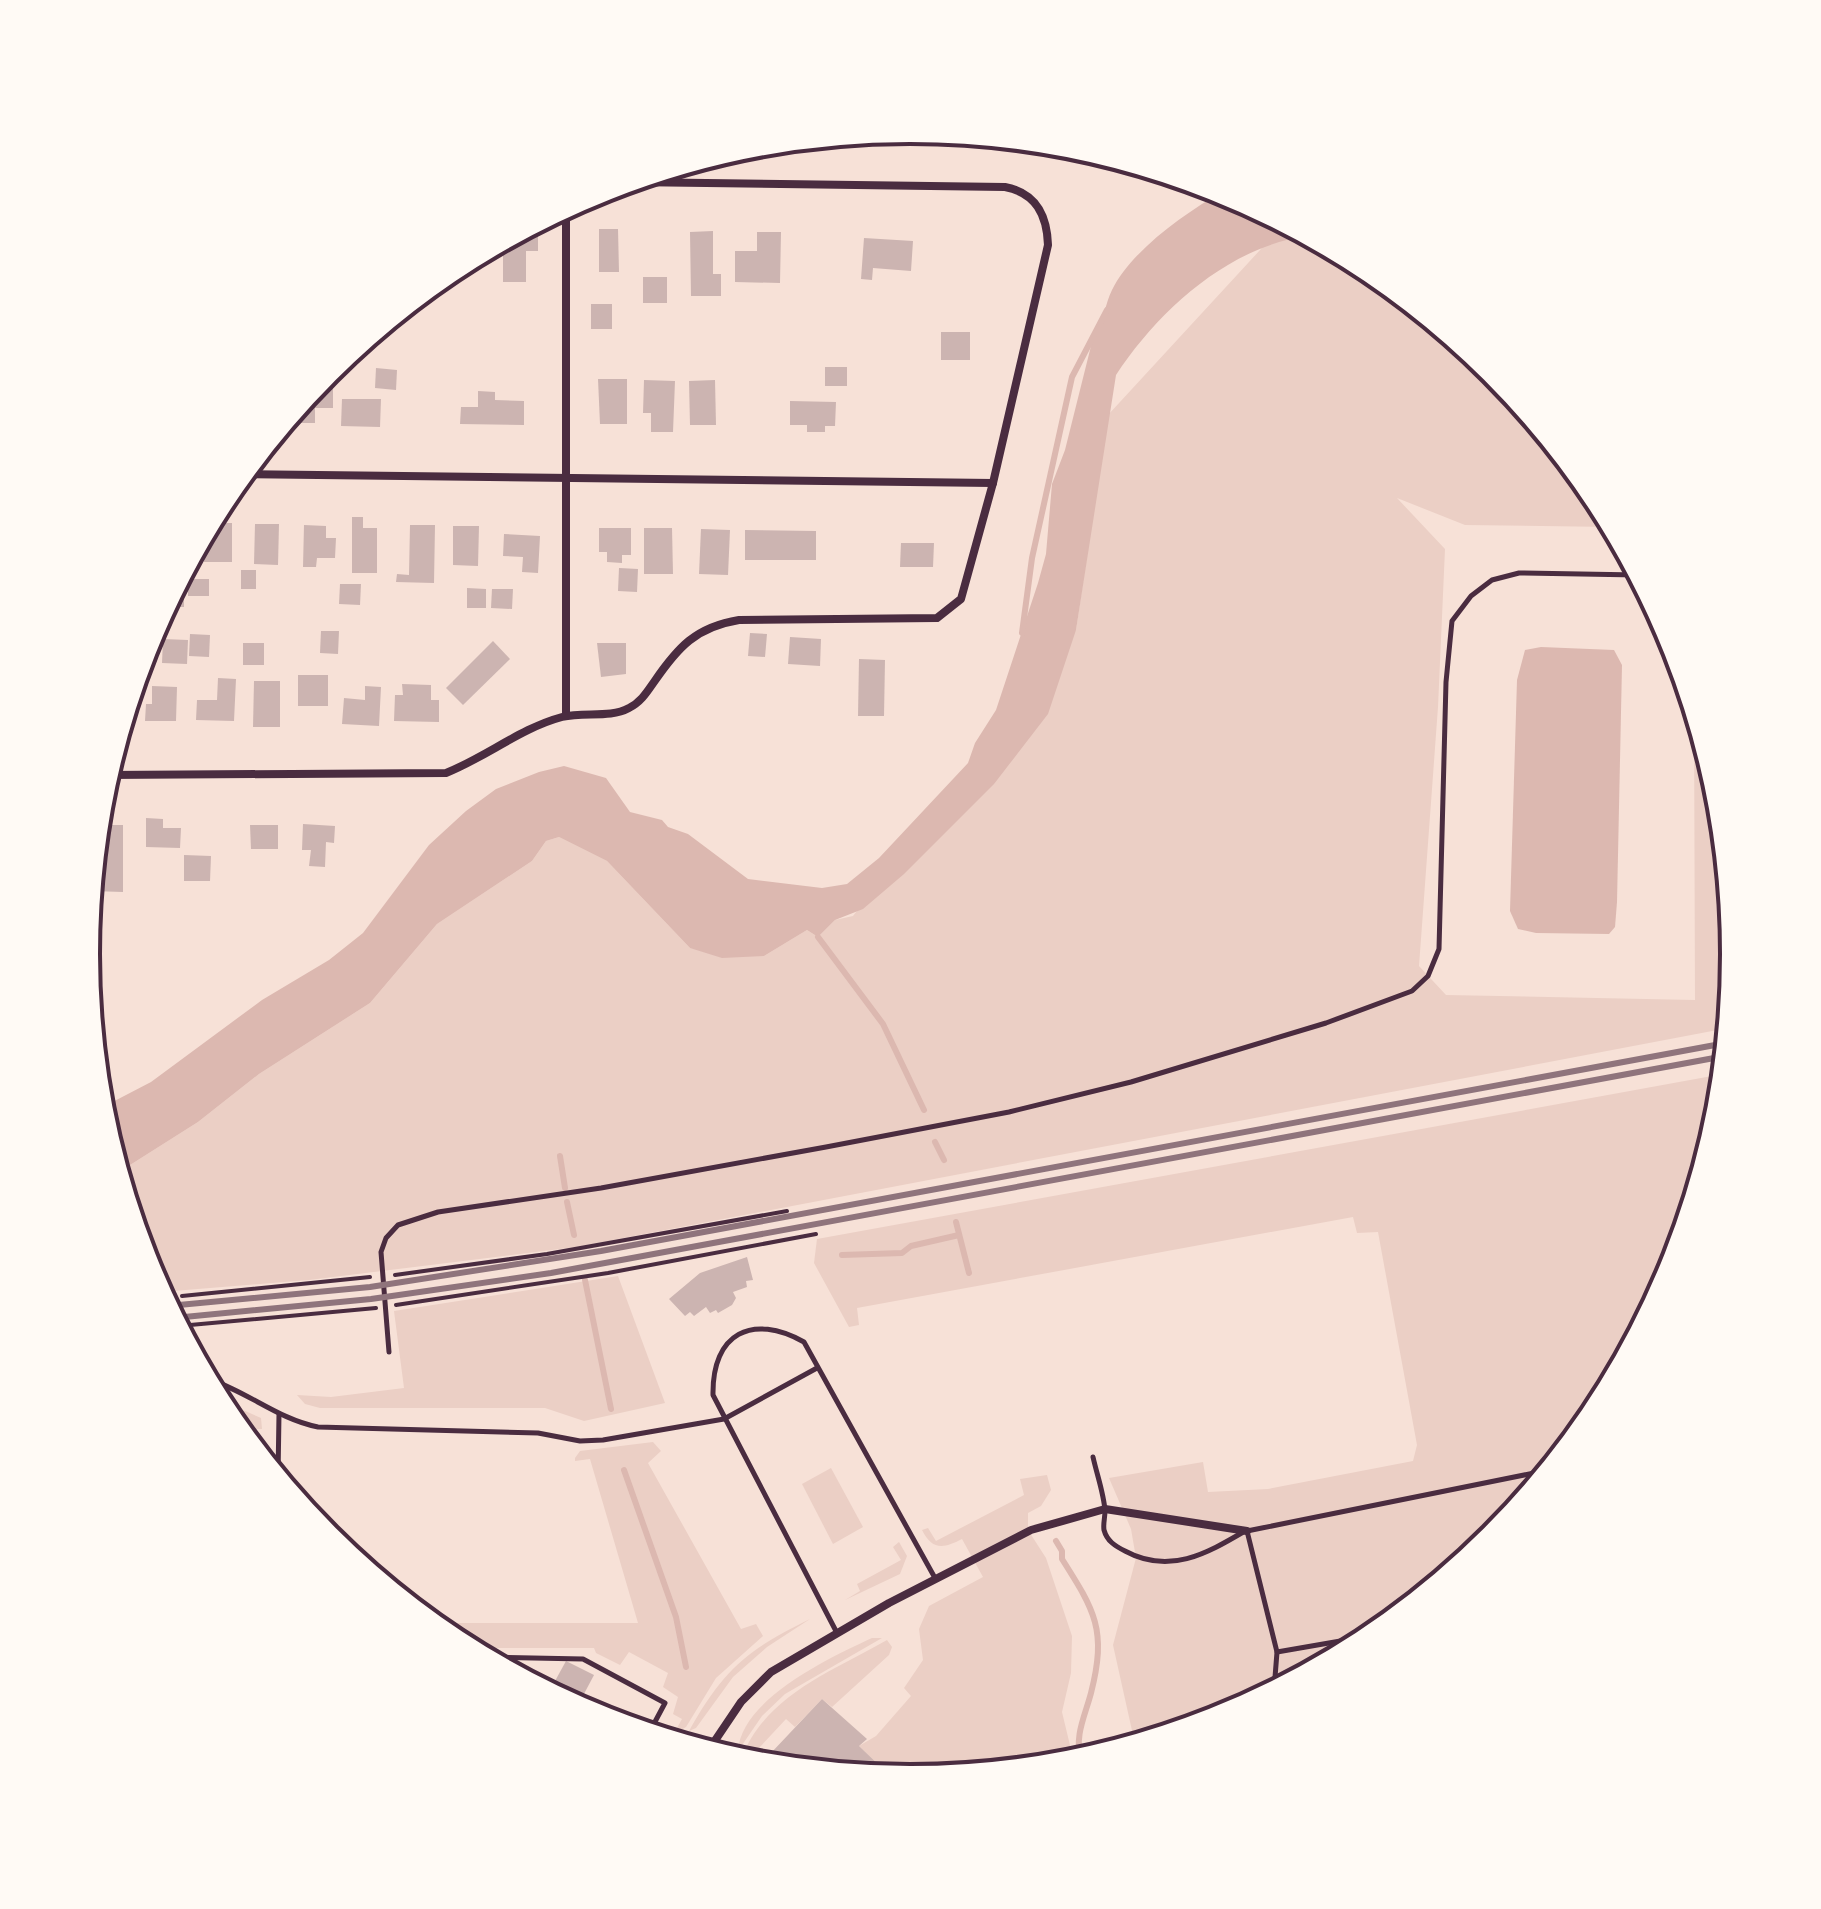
<svg xmlns="http://www.w3.org/2000/svg" width="1821" height="1909" viewBox="0 0 1821 1909" font-family="Jost,sans-serif">
<style>
.green{fill:#ebcfc5}
.water{fill:#dcb8b0}
.lines{fill:none;stroke-linecap:round;stroke-linejoin:round}
.stream{stroke:#dcb8b0;stroke-width:6}
.building{fill:#ccb4b1}
.path{stroke:#4a2c40;stroke-width:4}
.service{stroke:#4a2c40;stroke-width:5}
.minor{stroke:#4a2c40;stroke-width:8}
.rail{stroke:#8f747c;stroke-width:6}
.rim{fill:none;stroke:#4a2c40;stroke-width:4}
</style>
<rect width="100%" height="100%" fill="#f7e1d7"/>
<g class="green">
<path d="M1284,224C1312,239 1344,252 1370,270C1457,331 1562,433 1612,527L1465,525L1397,498L1445,549L1438,707L1419,966L1446,995L1695,1000L1694,709L1719,794L1735,955L1728,1028L576,1247L309,1280L161,1292L149,1270L119,1172L198,1122L259,1074L370,1003L437,924L532,861L546,841L559,837L607,861L690,948L764,956L807,930L818,937L835,920L853,916L1076,630L1108,415Z"/>
<polygon points="1723,1074 1719,1116 1672,1270 1596,1413 1493,1538 1368,1640 1226,1716 1135,1744 1113,1645 1136,1558 1131,1529 1109,1478 1203,1462 1208,1492 1268,1489 1413,1461 1417,1445 1378,1232 1357,1233 1353,1217 857,1308 859,1325 849,1327 814,1263 817,1239"/>
<polygon points="618,1276 665,1403 584,1421 545,1408 320,1408 305,1404 297,1395 331,1397 404,1388 394,1311"/>
<polygon points="218,1399 261,1418 262,1429 239,1430 237,1413 225,1412"/>
<polygon points="653,1442 661,1451 648,1463 741,1629 756,1624 763,1636 716,1678 686,1727 674,1734 665,1726 677,1728 682,1719 673,1714 678,1697 663,1687 668,1673 629,1652 620,1665 596,1653 594,1648 467,1648 432,1623 638,1623 590,1459 575,1461 575,1458 580,1451"/>
<polygon points="831,1468 863,1527 833,1544 802,1484"/>
<path d="M1047,1475L1051,1490L1041,1506L1028,1513V1530L1046,1558L1072,1636L1071,1673L1062,1712L1074,1762L910,1779L885,1776L883,1769L859,1746L876,1736L911,1696L904,1688L923,1660L919,1629L929,1606L983,1577L962,1539C943,1549 932,1550 922,1530L928,1528L936,1541L1024,1495L1020,1479Z"/>
<polygon points="899,1542 907,1556 900,1574 845,1600 860,1591 857,1584 901,1560 893,1547"/>
<path d="M810,1619L767,1647L733,1677L696,1728L689,1731C724,1669 747,1650 810,1619Z"/>
<path d="M872,1638H882L785,1694L762,1716L738,1751C741,1699 831,1657 872,1638Z"/>
<path d="M887,1640L892,1647L889,1655L832,1707L822,1699L795,1727L786,1719L759,1748L767,1756L761,1761L742,1757C766,1695 833,1671 887,1640Z"/>
</g>
<g class="water">
<path d="M1222,192L1307,236C1228,247 1158,311 1116,375L1076,630L1048,714L994,784L904,874L863,909L835,920L818,937L807,930L764,956L722,958L690,948L607,861L559,837L546,841L532,861L437,924L370,1003L259,1074L198,1122L119,1172L101,1108L151,1082L262,1000L329,960L363,933L429,845L466,811L496,789L539,772L564,766L606,778L630,812L662,820L668,827L688,834L748,879L822,888L847,884L879,858L968,763L975,743L996,710L1038,583L1046,554L1052,484L1065,450L1095,330C1105,318 1105,304 1112,290C1131,251 1185,213 1222,192Z"/>
<polygon points="1541,647 1614,650 1622,665 1617,902 1615,927 1609,934 1536,933 1518,929 1510,911 1517,680 1525,650"/>
</g>
<g class="lines">
<g class="stream">
<polyline points="1022,633 1032,558 1072,377 1107,310"/>
<polyline points="818,937 883,1024 924,1110"/>
<polyline points="935,1142 944,1160"/>
<polyline points="560,1156 565,1188"/>
<polyline points="567,1202 574,1235"/>
<polyline points="956,1222 969,1273"/>
<polyline points="842,1255 902,1253 911,1246 959,1235"/>
<polyline points="585,1280 611,1409"/>
<polyline points="624,1470 676,1617 686,1667"/>
<path d="M1056,1541L1062,1551V1559C1095,1611 1107,1630 1091,1693C1085,1716 1074,1736 1081,1760"/>
</g>
</g>
<g class="building">
<polygon points="599,229 618,229 619,272 599,272"/>
<polygon points="713,231 713,274 721,274 721,296 691,296 690,232"/>
<polygon points="757,232 781,232 780,283 735,282 735,251 757,251"/>
<polygon points="520,233 538,233 538,251 526,251 526,282 503,282 503,242"/>
<polygon points="864,238 913,241 911,271 873,268 872,280 861,279"/>
<rect x="643" y="277" width="24" height="26"/>
<rect x="591" y="304" width="21" height="25"/>
<rect x="941" y="332" width="29" height="28"/>
<rect x="825" y="367" width="22" height="19"/>
<polygon points="376,368 397,370 396,390 375,388"/>
<polygon points="326,373 333,373 333,408 315,408 315,423 295,423 295,411"/>
<polygon points="598,379 627,379 627,424 600,424"/>
<polygon points="644,380 675,381 673,432 651,432 651,413 643,413"/>
<polygon points="715,380 716,425 690,425 689,381"/>
<polygon points="478,391 495,392 495,400 524,401 524,425 460,424 461,407 478,407"/>
<polygon points="342,399 381,399 380,427 341,426"/>
<polygon points="790,401 836,402 835,426 825,426 825,432 807,432 807,425 790,425"/>
<polygon points="352,517 363,517 363,528 377,528 377,573 352,573"/>
<polygon points="211,523 232,523 232,562 204,562 204,536"/>
<polygon points="255,524 279,524 278,565 254,564"/>
<polygon points="304,525 326,526 326,538 336,538 335,558 317,558 316,567 303,567"/>
<polygon points="410,525 435,525 434,583 396,582 397,574 409,575"/>
<polygon points="453,526 479,526 478,566 453,565"/>
<polygon points="599,528 631,528 631,555 622,555 622,563 607,562 607,552 599,552"/>
<polygon points="644,528 672,528 673,574 644,574"/>
<polygon points="701,529 730,530 728,575 699,574"/>
<polygon points="745,530 816,531 816,560 745,560"/>
<polygon points="504,534 540,536 538,573 522,572 523,557 503,556"/>
<polygon points="901,543 934,543 933,567 900,567"/>
<polygon points="619,568 638,569 637,592 618,591"/>
<rect x="241" y="570" width="15" height="19"/>
<rect x="188" y="579" width="21" height="17"/>
<polygon points="340,584 361,584 360,605 339,604"/>
<polygon points="467,588 486,589 486,608 467,608"/>
<polygon points="492,589 513,589 512,609 491,608"/>
<polygon points="174,593 184,593 184,607 166,607"/>
<polygon points="321,631 339,631 338,654 320,653"/>
<polygon points="750,633 767,634 765,657 748,656"/>
<polygon points="190,634 210,635 209,657 189,656"/>
<polygon points="790,637 821,639 820,666 788,664"/>
<polygon points="163,639 188,640 187,664 162,663"/>
<polygon points="493,641 510,659 463,705 446,688"/>
<rect x="243" y="643" width="21" height="22"/>
<polygon points="597,643 626,643 626,674 601,677"/>
<polygon points="859,659 885,660 884,716 858,716"/>
<rect x="298" y="675" width="30" height="31"/>
<polygon points="218,678 236,679 234,721 196,720 197,700 217,700"/>
<polygon points="254,681 280,681 280,727 253,727"/>
<polygon points="402,684 431,685 431,700 439,700 439,722 394,721 395,695 403,695"/>
<polygon points="152,686 177,687 176,721 145,721 146,704 152,704"/>
<polygon points="365,686 381,687 379,726 342,724 344,698 365,700"/>
<polygon points="146,818 163,819 163,828 181,828 180,848 146,847"/>
<polygon points="303,824 335,826 334,843 326,842 325,867 309,866 311,850 302,850"/>
<polygon points="99,825 123,825 123,892 92,891"/>
<polygon points="250,825 278,825 278,849 251,849"/>
<polygon points="184,855 211,856 210,881 184,881"/>
<polygon points="747,1257 753,1280 746,1281 747,1287 733,1292 736,1298 732,1305 718,1313 716,1310 710,1313 706,1307 694,1316 690,1312 685,1316 669,1299 700,1273"/>
<polygon points="566,1661 594,1675 577,1707 549,1692"/>
<polygon points="822,1699 867,1739 859,1746 883,1769 885,1776 786,1767 771,1753"/>
</g>
<g class="lines">
<g class="path">
<polyline points="395,1275 547,1254 787,1211"/>
<polyline points="182,1296 370,1277"/>
<polyline points="396,1305 608,1273 816,1234"/>
<polyline points="179,1326 376,1308"/>
</g>
<g class="service">
<polyline points="86,954 90,991"/>
<polyline points="389,1352 381,1252 386,1238 398,1225 438,1212 601,1188 826,1147 1009,1112 1131,1082 1326,1023 1412,991 1428,976 1439,949 1446,682 1452,621 1471,596 1492,580 1519,573 1638,575"/>
<path d="M207,1379C246,1390 277,1419 318,1427L538,1433L580,1441L603,1440L724,1419L817,1368"/>
<path d="M1093,1457C1097,1475 1104,1494 1105,1511C1105,1517 1103,1524 1104,1530C1107,1541 1115,1546 1125,1551C1169,1575 1206,1554 1245,1531"/>
<polyline points="278,1477 279,1414"/>
<path d="M837,1633L713,1395C712,1333 752,1313 804,1342L935,1578"/>
<polyline points="1375,1635 1277,1652 1247,1531 1549,1470"/>
<polyline points="485,1657 583,1659 665,1703 649,1733"/>
<polyline points="511,1667 551,1687"/>
<polyline points="1274,1690 1277,1652"/>
<polyline points="580,1703 626,1726"/>
</g>
<g class="minor">
<polyline points="243,474 993,483"/>
<polyline points="566,716 566,208"/>
<path d="M107,775L446,773C486,757 521,728 562,717C584,711 609,719 629,708C641,702 647,692 654,682C678,647 696,627 739,620L937,618L961,599L993,483L1048,245C1047,215 1036,193 1005,187L629,182"/>
<polyline points="708,1751 741,1702 771,1672 889,1603 1031,1530 1105,1509 1247,1531"/>
</g>
<g class="rail">
<polyline points="168,1306 370,1287 601,1251 1726,1043"/>
<polyline points="174,1318 371,1299 551,1273 1725,1056"/>
</g>
</g>
<path d="M0 0H1821V1909H0ZM100 954a810 810 0 1 1 1620 0a810 810 0 1 1-1620 0Z" fill="#fffaf5" fill-rule="evenodd"/>
<path class="rim" d="M100 954a810 810 0 1 1 1620 0a810 810 0 1 1-1620 0Z"/>
</svg>
